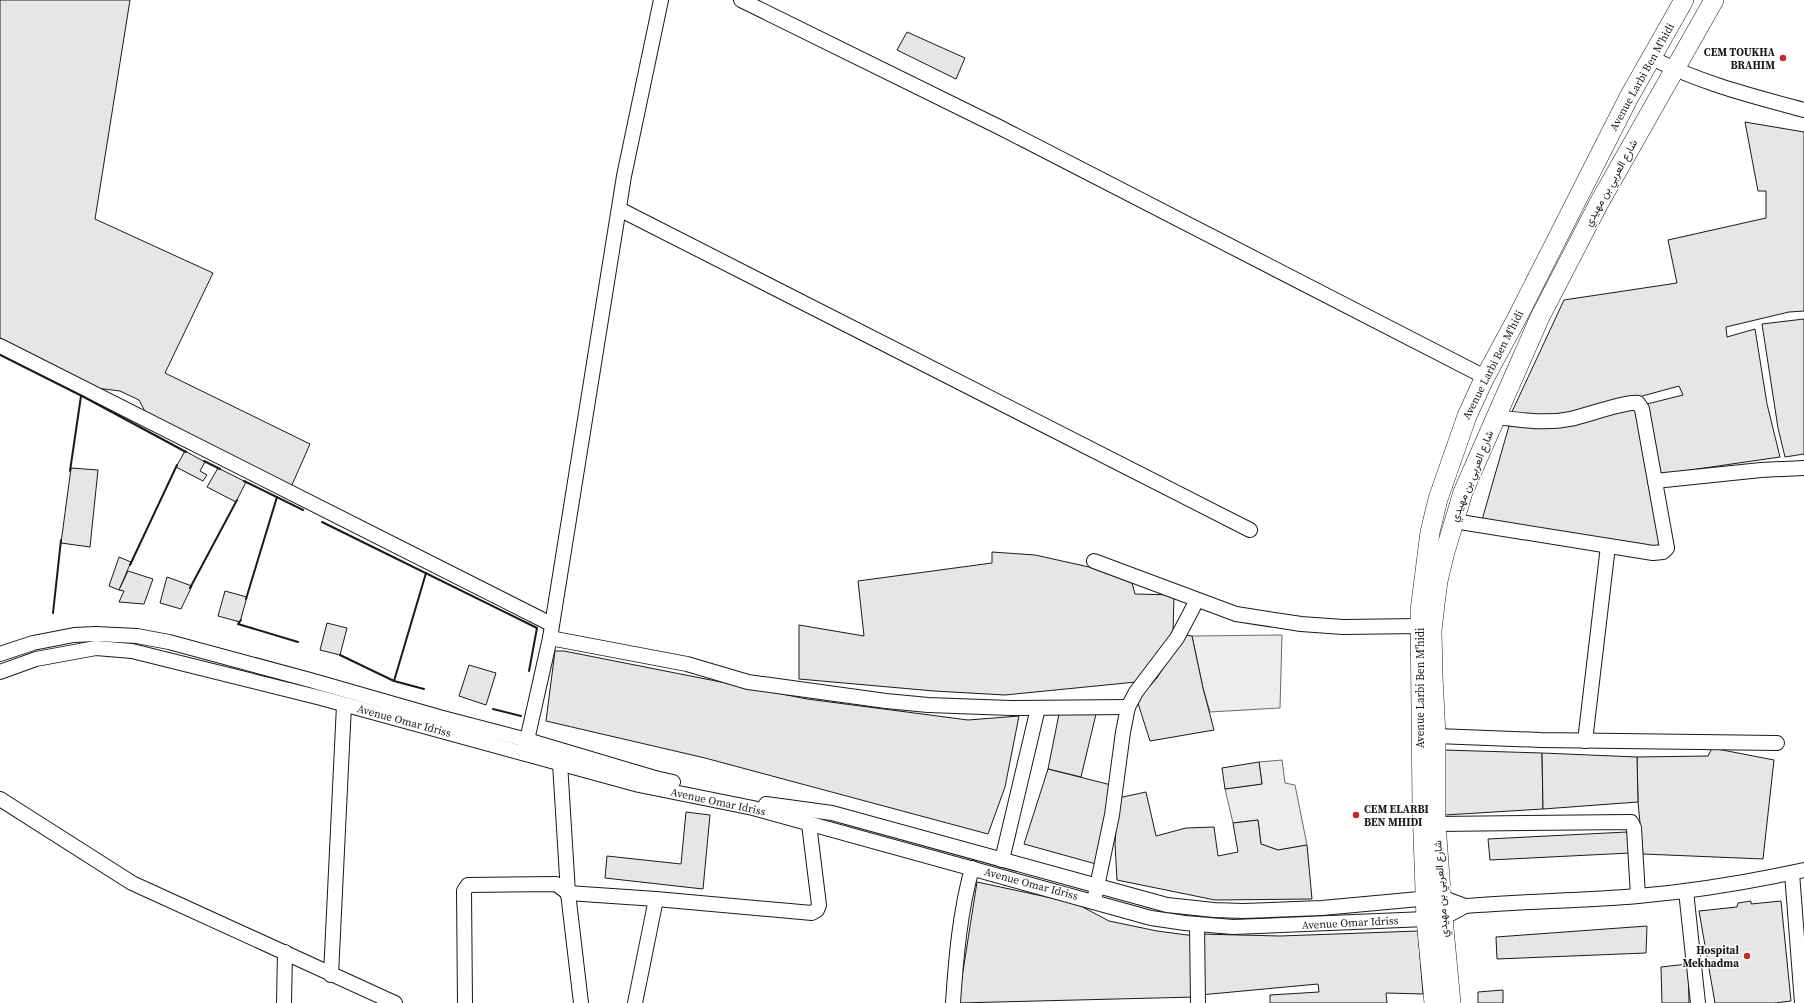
<svg xmlns="http://www.w3.org/2000/svg" width="1804" height="1003" viewBox="0 0 1804 1003" font-family="'Source Serif 4',Vazirmatn,serif">
<style>
.built{fill:#ededed;stroke:#6a6a6a}
.building{fill:#e6e6e6;stroke:#1a1a1a}
.lines{fill:none;stroke-linecap:round;stroke-linejoin:round}
.street-casing{stroke:#1a1a1a;stroke-width:16}
.secondary-casing{stroke:#1a1a1a;stroke-width:20}
.street{stroke:#fff;stroke-width:14}
.secondary{stroke:#fff;stroke-width:19}
.wall{stroke:#1a1a1a;stroke-width:2}
.poi-dot{fill:#c62828;stroke:#fff;stroke-width:1.5}
.labels{text-anchor:middle;dominant-baseline:central;stroke-width:3;stroke-linejoin:round;paint-order:stroke}
.poi-label{font-size:11px;font-weight:bold;fill:#1a1a1a;stroke:#fff;text-anchor:end}
.street-label{font-size:11px;fill:#1a1a1a;stroke:#fff}
</style>
<rect width="100%" height="100%" fill="#fff"/>
<g class="built">
<polygon points="1282,635 1280,708 1210,712 1203,688 1192,636"/>
<polygon points="1282,760 1285,783 1295,785 1307,845 1278,850 1261,844 1258,820 1233,823 1225,789 1262,784 1259,762"/>
</g>
<g class="building">
<polygon points="0,0 130,0 95,219 213,273 165,373 310,444 291,487 147,415 139,400 120,391 96,388 0,338"/>
<polygon points="907,32 965,58 956,79 897,50"/>
<polygon points="1745,122 1804,132 1804,311 1789,312 1726,327 1727,337 1755,329 1767,404 1780,457 1656,475 1643,405 1683,395 1679,386 1569,416 1510,416 1564,300 1677,283 1668,240 1766,218 1766,191 1758,191"/>
<polygon points="1804,319 1804,454 1785,457 1778,428 1762,324"/>
<polygon points="1637,407 1662,550 1482,520 1509,426 1567,425"/>
<polygon points="185,451 205,462 200,471 207,475 203,481 176,467"/>
<polygon points="71,468 98,470 90,547 61,543"/>
<polygon points="218,468 246,482 236,502 207,487"/>
<polygon points="992,552 1035,555 1089,567 1132,583 1135,594 1174,595 1173,633 1136,682 1005,695 934,691 799,679 799,625 864,636 858,581 992,563"/>
<polygon points="119,557 131,562 119,590 109,586"/>
<polygon points="128,571 153,579 144,604 119,602 124,591 119,590"/>
<polygon points="167,577 192,586 181,609 160,603"/>
<polygon points="225,591 247,597 240,622 218,616"/>
<polygon points="327,623 347,628 340,655 320,650"/>
<polygon points="1184,635 1192,636 1203,688 1214,730 1150,741 1137,700 1157,678"/>
<polygon points="555,651 564,651 807,699 968,720 1019,716 1005,787 988,834 705,758 546,721"/>
<polygon points="469,665 496,673 486,705 459,696"/>
<polygon points="1059,714 1096,714 1081,777 1048,769"/>
<polygon points="1712,748 1774,760 1763,859 1643,854 1638,802 1637,757 1708,756"/>
<polygon points="1444,750 1542,753 1543,809 1445,815"/>
<polygon points="1542,753 1637,757 1638,802 1543,809"/>
<polygon points="1259,762 1262,784 1225,789 1222,768"/>
<polygon points="1048,769 1115,786 1096,864 1024,844"/>
<polygon points="1146,792 1156,836 1186,828 1214,827 1218,856 1238,852 1233,823 1258,820 1261,844 1278,850 1307,845 1312,899 1215,900 1117,880 1115,844 1118,798"/>
<polygon points="686,812 710,815 703,889 605,878 607,856 681,864"/>
<polygon points="1627,832 1630,853 1490,860 1488,839"/>
<polygon points="977,882 1075,903 1109,921 1157,931 1195,936 1195,997 958,1003"/>
<polygon points="1751,901 1751,904 1781,901 1791,1001 1775,1003 1715,1003 1699,911 1737,907 1738,903"/>
<polygon points="1647,926 1646,953 1497,959 1496,937"/>
<polygon points="1418,931 1423,994 1386,993 1387,1003 1270,1003 1270,995 1319,992 1318,984 1200,995 1199,934 1280,936"/>
<polygon points="1688,964 1689,1003 1662,1003 1661,967"/>
<polygon points="1503,990 1503,1003 1478,1003 1478,992"/>
</g>
<g class="lines">
<defs>
<g id="street">
<polyline points="741,0 999,127 1485,377"/>
<path d="M1652,58C1700,83 1752,96 1804,110"/>
<polyline points="619,209 1250,530"/>
<polyline points="0,346 551,624"/>
<polyline points="1655,481 1761,470 1804,468"/>
<path d="M1454,521L1653,553L1663,552L1667,548L1642,409L1638,403C1626,401 1585,416 1570,419C1545,424 1520,420 1496,417"/>
<polyline points="1094,561 1236,614 1301,624 1343,627 1420,626"/>
<polyline points="550,638 687,664 748,682 886,701 928,705 1011,708 1128,707"/>
<polyline points="0,654 33,643 74,635 96,634 137,636 169,642 310,680 439,717 527,740 655,778 673,782"/>
<path d="M0,672L36,659L96,648L132,651L321,698L639,785L753,808L1151,918L1185,923L1233,927L1426,919L1443,918L1465,906C1522,901 1580,901 1638,896C1694,891 1749,882 1804,870"/>
<polyline points="1436,736 1541,740 1777,743"/>
<polyline points="1585,741 1608,546"/>
<polyline points="525,749 550,638 624,176 661,0"/>
<polyline points="560,763 568,893 581,1003"/>
<polyline points="0,799 132,883 395,1003"/>
<polyline points="766,804 832,813 1167,905 1214,910 1243,911 1322,908 1441,897 1465,906"/>
<polyline points="1436,824 1631,822 1634,828 1638,896"/>
<polyline points="1002,860 1038,708"/>
<polyline points="1792,873 1802,1003"/>
<polyline points="1686,891 1698,1003"/>
<polyline points="1095,896 1112,815 1123,732 1128,707 1136,692 1177,638 1197,600"/>
<polyline points="1197,924 1198,1003"/>
<polyline points="331,975 344,705"/>
<polyline points="284,1003 285,952"/>
<polyline points="465,1003 464,891 468,885 556,884 568,893 656,899 812,913 817,910 819,905 809,824"/>
<polyline points="635,1003 656,899"/>
<path d="M953,1003C956,957 960,912 972,868"/>
</g>
<g id="secondary">
<polyline points="1434,1003 1426,919 1422,807 1420,611 1430,532 1438,499 1467,416 1483,381 1516,320 1629,97 1684,0"/>
<polyline points="1451,1003 1443,918 1436,824 1436,736 1433,676 1432,631 1435,604 1438,581 1445,552 1463,492 1540,317 1599,203 1714,0"/>
</g>
</defs>
<use href="#street" class="street-casing"/>
<use href="#secondary" class="secondary-casing"/>
<use href="#street" class="street"/>
<use href="#secondary" class="secondary"/>
<g class="wall">
<polyline points="0,355 84,397 186,452"/>
<polyline points="204,461 220,469"/>
<polyline points="70,471 81,396"/>
<polyline points="244,481 303,510"/>
<polyline points="322,522 537,628 529,671"/>
<polyline points="130,565 177,465"/>
<polyline points="190,588 237,500"/>
<polyline points="246,599 277,497"/>
<polyline points="53,613 61,540"/>
<polyline points="241,620 238,624 298,642"/>
<polyline points="340,655 394,681 426,573"/>
<polyline points="394,681 424,689"/>
<polyline points="493,709 521,716"/>
</g>
</g>
<g class="poi-dot">
<circle cx="1783" cy="58" r="4"/>
<circle cx="1356" cy="815" r="4"/>
<circle cx="1747" cy="956" r="4"/>
</g>
<g class="labels">
<g class="poi-label">
<text x="1775" y="52">CEM TOUKHA<tspan x="1775" dy="13">BRAHIM</tspan></text>
<text x="1364" y="809" text-anchor="start">CEM ELARBI<tspan x="1364" dy="13">BEN MHIDI</tspan></text>
<text x="1739" y="950">Hospital<tspan x="1739" dy="13">Mekhadma</tspan></text>
</g>
<g class="street-label">
<text transform="translate(1642 77) rotate(-61)">Avenue Larbi Ben M'hidi</text>
<text transform="translate(1611 183) rotate(-61)">شارع العربي بن مهيدي</text>
<text transform="translate(1493 365) rotate(-63)">Avenue Larbi Ben M'hidi</text>
<text transform="translate(1472 476) rotate(-68)">شارع العربي بن مهيدي</text>
<text transform="translate(1420 688) rotate(-90)">Avenue Larbi Ben M'hidi</text>
<text transform="translate(404 721) rotate(15)">Avenue Omar Idriss</text>
<text transform="translate(718 802) rotate(12)">Avenue Omar Idriss</text>
<text transform="translate(1031 884) rotate(15)">Avenue Omar Idriss</text>
<text transform="translate(1441 889) rotate(-94)">شارع العربي بن مهيدي</text>
<text transform="translate(1350 923) rotate(-3)">Avenue Omar Idriss</text>
</g>
</g>
</svg>
